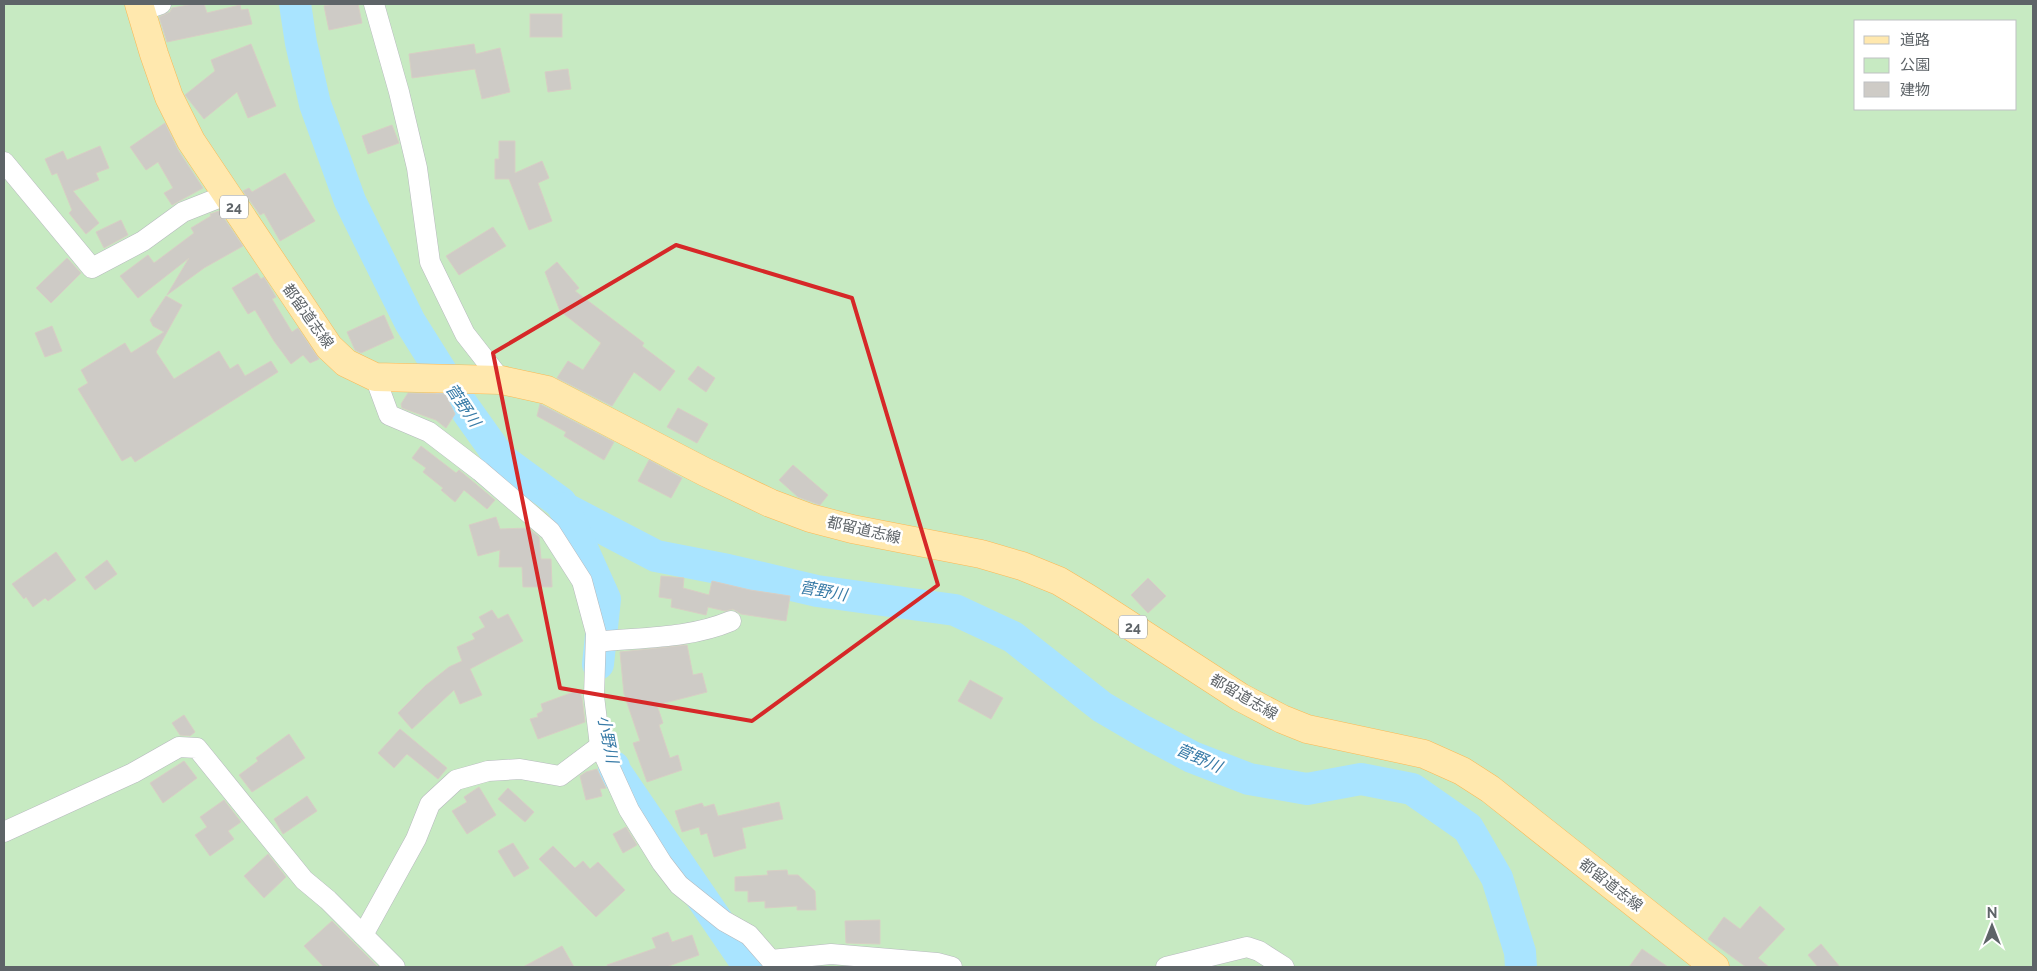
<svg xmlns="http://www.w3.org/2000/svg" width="2037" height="971" viewBox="0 0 2037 971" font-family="Raleway,'Noto Sans JP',sans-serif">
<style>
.green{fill:#c7eac2;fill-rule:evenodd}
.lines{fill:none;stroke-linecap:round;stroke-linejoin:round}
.river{stroke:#a9e4ff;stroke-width:32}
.building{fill:#cecbc6;stroke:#d7cfc5}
.minor-casing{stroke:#b7babe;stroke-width:21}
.primary-casing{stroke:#fbb956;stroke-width:29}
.minor{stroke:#fff;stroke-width:20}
.primary{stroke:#ffe8ae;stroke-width:28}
.marked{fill:none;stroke:#d62828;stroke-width:4;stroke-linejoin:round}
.labels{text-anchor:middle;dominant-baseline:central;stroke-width:5;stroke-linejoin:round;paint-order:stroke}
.shield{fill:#fff;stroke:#8e9295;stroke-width:1}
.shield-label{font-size:14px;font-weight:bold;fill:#5e6468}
.street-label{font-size:15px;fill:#5e6468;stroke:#fff}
.water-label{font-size:16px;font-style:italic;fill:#387ba7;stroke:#fff}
</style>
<rect width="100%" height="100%" fill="#f1eee7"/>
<path class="green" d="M4,4H2033V967H4ZM1856,21H2016V109H1856Z"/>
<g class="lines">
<g class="river">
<polyline points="295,4 301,43 315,104 350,201 410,322 459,400 501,459 561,503 564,508 656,556 728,570 817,591 955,610 1013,637 1102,707 1143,731 1192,757 1249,779 1307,789 1361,779 1412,789 1468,828 1497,878 1520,952 1521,967"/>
<polyline points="564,508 605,599 598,664"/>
<polyline points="614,767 615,771 749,967"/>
</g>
</g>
<g class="building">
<polygon points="194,4 204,4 207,13 240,5 241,10 248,9 252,24 167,42 159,17 170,12 172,8"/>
<polygon points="334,4 358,4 362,23 329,30 324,6"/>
<rect x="530" y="14" width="32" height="23"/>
<polygon points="251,44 276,106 248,118 237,92 204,119 185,95 215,71 211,60"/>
<polygon points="474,44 476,54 500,48 510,92 482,99 475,69 412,78 409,54"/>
<polygon points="568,69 571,89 548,92 545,72"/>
<polygon points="165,123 178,150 203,188 172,205 164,193 173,188 158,162 146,170 130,147"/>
<polygon points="392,125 399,143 368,154 362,136"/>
<polygon points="499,141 515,141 515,173 542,161 549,178 538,183 552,221 529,230 509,179 495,179 495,159 499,159"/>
<polygon points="100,146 109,168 96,173 99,180 73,191 99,223 86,234 69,213 72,210 57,173 52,175 45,159 63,151 67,160"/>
<polygon points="285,173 315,221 280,241 264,213 260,215 243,191 249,188 252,192"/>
<polygon points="219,211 243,246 204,268 167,295 189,258 138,298 120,276 148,255 154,263 194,233 191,228 211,216 210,214"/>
<polygon points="121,220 128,235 104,248 96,232"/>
<polygon points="493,227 506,246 459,275 446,256"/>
<polygon points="67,258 81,273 51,303 36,288"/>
<polygon points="557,262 579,288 575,291 644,343 642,346 675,371 660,391 634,372 612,406 557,378 568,361 583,370 601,343 560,311 545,272"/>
<polygon points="257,273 261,279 264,277 276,297 272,299 292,332 298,328 319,359 310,363 303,355 291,364 274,341 255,310 248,314 232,288"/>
<polygon points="166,296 182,305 156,352 174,379 219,351 230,369 238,364 245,376 271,361 278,372 135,462 131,456 122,461 78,389 88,383 81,370 125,343 131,353 164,332 153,326 150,320"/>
<polygon points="384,315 394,338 361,353 355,350 347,332"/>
<polygon points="52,326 62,351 45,357 35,333"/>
<polygon points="698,366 715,378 706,392 688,379"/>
<polygon points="408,393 445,394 455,414 446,428 436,420 402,408 401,404"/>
<polygon points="540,404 614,442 604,460 564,436 566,432 537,416"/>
<polygon points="678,408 708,424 697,443 667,427"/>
<polygon points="421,446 456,473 459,470 495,500 487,509 464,490 455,502 441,490 443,488 423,472 426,468 412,458"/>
<polygon points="649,460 682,478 671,498 638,481"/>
<polygon points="793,465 828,495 820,505 798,497 779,480"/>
<polygon points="496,517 500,529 528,528 539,537 541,559 551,559 552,587 523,587 522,567 499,567 500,550 478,556 469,525"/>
<polygon points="56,552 76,580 48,601 45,598 33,607 26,597 24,599 12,584"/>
<polygon points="107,560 117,574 95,590 85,577"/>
<polygon points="661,576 684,578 683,588 709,595 712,581 750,590 790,596 786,621 741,614 733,609 725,611 708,607 706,615 671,607 672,599 659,597"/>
<polygon points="1148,578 1166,596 1148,613 1131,595"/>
<polygon points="492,610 498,619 508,614 523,641 470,669 482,695 460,704 454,690 412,729 398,713 425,686 449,667 462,661 457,647 475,639 472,634 485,627 479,617"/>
<polygon points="687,645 693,675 702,673 707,692 657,705 663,723 659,725 670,758 678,755 682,770 647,782 633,743 640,741 624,694 620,652"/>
<polygon points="970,680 1003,698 991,719 958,701"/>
<polygon points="579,690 582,698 585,722 538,739 530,719 538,717 537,714 543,711 541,704"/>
<polygon points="184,715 195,732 190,736 180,735 172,723"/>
<polygon points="400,729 447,768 438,779 407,754 394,768 378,753"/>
<polygon points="289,734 305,758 252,792 239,775 258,761 256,758"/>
<polygon points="184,761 197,778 163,803 150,783"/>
<polygon points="597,769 606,788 600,789 602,796 586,800 580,776 586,772"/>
<polygon points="479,787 496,815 467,834 452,811 467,802 464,797"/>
<polygon points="508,788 534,812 525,822 498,799"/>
<polygon points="307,796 317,811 283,834 274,819"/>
<polygon points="224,800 241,822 228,831 234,839 210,856 195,835 207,827 200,817"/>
<polygon points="779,802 783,819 742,828 746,848 714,857 707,833 701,835 699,827 682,832 675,811 702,803 704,807 714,804 718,816"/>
<polygon points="626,827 637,845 623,853 613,834"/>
<polygon points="513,843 529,868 514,877 498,851"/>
<polygon points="553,846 575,868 583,861 590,869 598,862 625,890 596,917 539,859"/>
<polygon points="268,854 286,877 264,898 244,876"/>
<polygon points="787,870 788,875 798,875 815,891 816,910 797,910 797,906 765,908 765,901 748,902 748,891 735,891 735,877 768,875 767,871"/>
<polygon points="1760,906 1785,929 1758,958 1769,967 1746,967 1708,939 1724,917 1740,929"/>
<polygon points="880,920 880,944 846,943 845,921"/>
<polygon points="332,921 378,967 324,967 304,946"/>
<polygon points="668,932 672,942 692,935 699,955 666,967 608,967 607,965 656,948 652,938"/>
<polygon points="1821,944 1840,967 1818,967 1808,955"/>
<polygon points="562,946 574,967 523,967"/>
<polygon points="1642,949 1668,967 1629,967"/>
</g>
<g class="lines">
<defs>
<g id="minor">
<polyline points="374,4 399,92 417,168 430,262 465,334 501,380"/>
<polyline points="141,11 161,4"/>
<polyline points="4,162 92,268 143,241 183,212 226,195"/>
<polyline points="375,377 389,415 429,432 480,471 550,531 582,581 596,633 594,696 600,746 629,810 662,863 679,885 724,921 749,935 777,967"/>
<path d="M596,642C642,637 688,639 731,621"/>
<polyline points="4,832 133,773 179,747 197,748 304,880 328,900 395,967"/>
<polyline points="363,935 416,839 430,804 456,780 488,771 520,769 560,776 600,746"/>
<polyline points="771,960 831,954 937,963 952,967"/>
<polyline points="1166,967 1247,947 1259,951 1284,967"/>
</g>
<polyline id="primary" points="139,4 154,54 169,97 191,141 329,347 346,363 375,377 501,380 547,390 705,472 770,503 810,518 852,529 981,554 1022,566 1059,581 1089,599 1240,697 1282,719 1307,729 1424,754 1462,771 1490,789 1715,967"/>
</defs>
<use href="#minor" class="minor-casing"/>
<use href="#primary" class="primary-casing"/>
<use href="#minor" class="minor"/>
<use href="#primary" class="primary"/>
</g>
<path class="marked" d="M676,245L852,298L938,585L752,721L560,688L493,353Z"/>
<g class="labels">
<g class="shield">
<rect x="220" y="195.5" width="28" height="23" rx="4"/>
<rect x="1119" y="615.5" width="28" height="23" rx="4"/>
</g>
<g class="shield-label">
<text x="234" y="207">24</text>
<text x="1133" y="627">24</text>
</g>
<g class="street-label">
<text transform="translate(308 316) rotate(54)">都留道志線</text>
<text transform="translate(864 530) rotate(13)">都留道志線</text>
<text transform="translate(1244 697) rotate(30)">都留道志線</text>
<text transform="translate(1611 885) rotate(38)">都留道志線</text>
</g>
<g class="water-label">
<text transform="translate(463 405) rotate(56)">菅野川</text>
<text transform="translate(823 591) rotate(10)">菅野川</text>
<text transform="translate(608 739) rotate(79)">小野川</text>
<text transform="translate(1199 758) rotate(24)">菅野川</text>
</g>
</g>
<rect width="2037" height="971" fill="none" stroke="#5e6468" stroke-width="10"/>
<rect x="1854" y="20" width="162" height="90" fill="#ffffff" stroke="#bfc1c3"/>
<rect x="1864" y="36" width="25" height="8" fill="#ffe8ae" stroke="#bfc1c3"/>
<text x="1900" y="45" font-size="15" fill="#5e6468">道路</text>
<rect x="1864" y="58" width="25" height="15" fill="#c7eac2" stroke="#bfc1c3"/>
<text x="1900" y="70" font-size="15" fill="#5e6468">公園</text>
<rect x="1864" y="82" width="25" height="15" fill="#cecbc6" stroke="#bfc1c3"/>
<text x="1900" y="95" font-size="15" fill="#5e6468">建物</text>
<g transform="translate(1992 926)" stroke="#ffffff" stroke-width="4" paint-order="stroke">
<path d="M0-4L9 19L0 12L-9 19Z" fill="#5e6468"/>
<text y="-8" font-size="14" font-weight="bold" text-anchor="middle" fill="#5e6468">N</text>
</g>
</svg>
